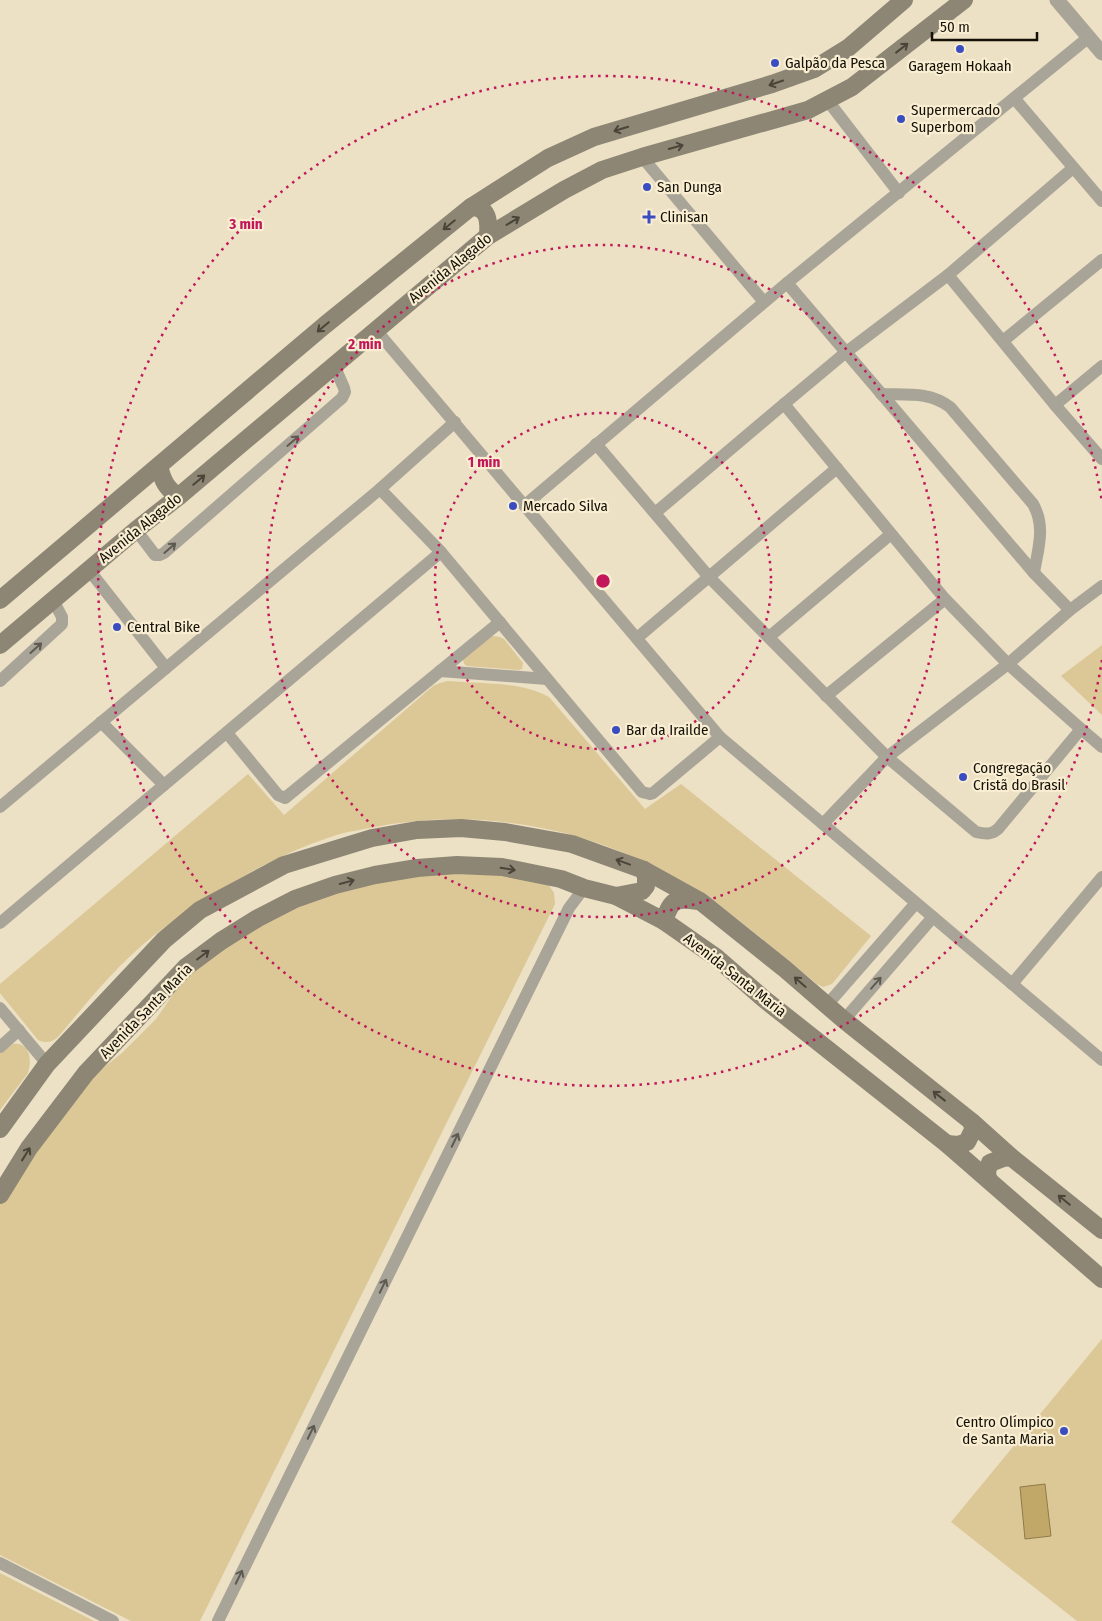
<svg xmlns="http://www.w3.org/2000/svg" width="1102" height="1621" viewBox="0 0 1102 1621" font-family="'Fira Sans Condensed',sans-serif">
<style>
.green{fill:#dcc897}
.water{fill:#c2a868;stroke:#8e7a4b}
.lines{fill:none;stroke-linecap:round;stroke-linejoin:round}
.minor{stroke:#a9a498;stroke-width:12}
.tertiary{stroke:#a9a498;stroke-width:15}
.secondary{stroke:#8d8675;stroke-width:18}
.oneway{stroke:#4a4538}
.oneway2{stroke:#5e5a50}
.ring{fill:none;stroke:#c2185b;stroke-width:2.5;stroke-dasharray:2.5 5}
.poi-dot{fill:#3a4dc0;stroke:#f9eed2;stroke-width:2}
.labels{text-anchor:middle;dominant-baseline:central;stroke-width:4.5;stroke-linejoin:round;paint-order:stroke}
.poi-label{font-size:15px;fill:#141007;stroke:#f9eed2;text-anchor:start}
.street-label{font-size:15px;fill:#141007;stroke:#f9eed2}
.centre{fill:#c2185b;stroke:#f9eed2;stroke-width:2.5}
.ring-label{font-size:15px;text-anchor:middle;font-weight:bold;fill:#c2185b;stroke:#f9eed2;stroke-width:4.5;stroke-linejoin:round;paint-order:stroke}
</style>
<rect width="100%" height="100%" fill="#ece0c5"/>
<g class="green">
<polygon points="492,636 500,637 504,639 523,663 522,669 519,670 467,666 464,664 463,659"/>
<polygon points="1102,645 1102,715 1061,676"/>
<path d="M448,681C481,684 521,681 549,697L645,809L681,784L871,936L832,984L823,987L817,984C766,942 716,898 657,868C569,823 467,808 370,828C361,830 350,831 340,834C272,855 209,893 152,937C116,966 88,1001 59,1036C53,1042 46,1044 38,1040L0,993V984L248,774L284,815L433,686L440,683Z"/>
<polygon points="417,873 501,873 548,884 554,893 555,904 200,1621 131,1621 0,1555 0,1205 29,1158 93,1076 122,1053 156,1019 178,987 189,974 223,947 296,905 336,891"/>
<path d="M13,1044C30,1042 32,1060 28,1073L0,1110V1053Z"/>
<polygon points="1102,1339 1102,1621 1077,1621 951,1522"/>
<polygon points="0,1573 94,1621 0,1621"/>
</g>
<polygon class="water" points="1045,1484 1051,1536 1025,1539 1020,1487"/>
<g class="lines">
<g class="minor">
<polyline points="1014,98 1102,201"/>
<polyline points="828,101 899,193"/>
<polyline points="642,157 764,302"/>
<polyline points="948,275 1055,405 1102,459"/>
<polyline points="787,283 1034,573 1070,610"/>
<polyline points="376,330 720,737 1102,1060"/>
<polyline points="1003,341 1102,260"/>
<path d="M881,394C906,395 929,391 950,407L1033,504C1046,527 1038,548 1034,573"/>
<polyline points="784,404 845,353 948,275 1073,168"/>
<polyline points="1055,405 1102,366"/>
<polyline points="455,422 380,489 441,552 642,792 650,794 653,793 720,737"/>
<path d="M596,444L709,577L887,757L976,832C985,834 991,835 998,829L1081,729L1008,664L945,599L784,404L655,513"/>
<polyline points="525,505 787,283 1089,37"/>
<polyline points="136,530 155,555 160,555 164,553 342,398 345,392 344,388 334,365"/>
<polyline points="89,570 166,668"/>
<polyline points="769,637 891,534"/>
<polyline points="637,638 837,468"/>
<polyline points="440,671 547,679"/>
<polyline points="0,681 62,624 62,617 53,600"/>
<polyline points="826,696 945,599"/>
<polyline points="101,722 164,785"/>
<polyline points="1081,729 1102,747"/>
<polyline points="227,733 278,795 285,798 500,622"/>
<polyline points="0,807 380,489"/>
<polyline points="823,824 887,757 1008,664 1070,610 1102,586"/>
<polyline points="0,923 441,552"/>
<polyline points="1012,984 1102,877"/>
<polyline points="827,1005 916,903"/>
<polyline points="0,1008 47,1064"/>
<polyline points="844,1020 933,917"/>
<polyline points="0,1047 19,1030"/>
<polyline points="0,1563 113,1621"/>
<polyline points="218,1621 569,908 584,888"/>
</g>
<polyline class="tertiary" points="1057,0 1102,53"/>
<g class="secondary">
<path d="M471,207C489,207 489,222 488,236"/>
<path d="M159,466C163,482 166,487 178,497"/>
<polyline points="0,600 325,325 471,207 548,158 594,137 772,84 814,69 848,48 904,0"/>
<polyline points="0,645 136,530 178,497 488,236 564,190 602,170 642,157 808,110 852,87 964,0"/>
<polyline points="616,896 642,891 646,886 646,877 644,870"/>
<path d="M664,921C672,898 675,898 699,901"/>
<polyline points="0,1129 47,1064 164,940 200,910 284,865 372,838 417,830 461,828 505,832 572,844 644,870 700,901 785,969 844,1020 972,1122 1011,1157 1102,1230"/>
<polyline points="947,1144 958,1145 967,1142 973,1130 972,1122"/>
<polyline points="988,1179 987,1171 990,1163 1003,1158 1011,1157"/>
<polyline points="0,1195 29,1148 86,1073 186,967 221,941 258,918 295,899 335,885 375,875 417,868 457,865 502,867 561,879 584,888 616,896 664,921 717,958 764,999 947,1144 1102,1279"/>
</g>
</g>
<defs><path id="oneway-shaft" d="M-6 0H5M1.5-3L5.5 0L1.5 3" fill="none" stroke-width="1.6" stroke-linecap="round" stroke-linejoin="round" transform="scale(1.25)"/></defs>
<g class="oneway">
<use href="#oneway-shaft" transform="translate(902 48) rotate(-38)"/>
<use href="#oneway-shaft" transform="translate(776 83) rotate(161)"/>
<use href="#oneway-shaft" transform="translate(621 129) rotate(163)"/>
<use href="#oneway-shaft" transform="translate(676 147) rotate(-16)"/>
<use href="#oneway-shaft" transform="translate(513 221) rotate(-31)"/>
<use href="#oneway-shaft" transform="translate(449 225) rotate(141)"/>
<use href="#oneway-shaft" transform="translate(323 327) rotate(140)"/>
<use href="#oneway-shaft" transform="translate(199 480) rotate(-40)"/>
<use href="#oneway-shaft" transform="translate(623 862) rotate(-160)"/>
<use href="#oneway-shaft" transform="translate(508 869) rotate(9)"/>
<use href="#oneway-shaft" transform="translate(347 882) rotate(-15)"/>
<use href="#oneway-shaft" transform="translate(203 955) rotate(-37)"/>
<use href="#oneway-shaft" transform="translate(800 982) rotate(-139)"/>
<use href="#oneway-shaft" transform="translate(939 1096) rotate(-142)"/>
<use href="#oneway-shaft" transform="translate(26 1154) rotate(-58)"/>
<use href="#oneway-shaft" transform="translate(1064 1200) rotate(-141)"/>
</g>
<g class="oneway2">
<use href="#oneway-shaft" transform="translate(293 441) rotate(-41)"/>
<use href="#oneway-shaft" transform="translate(170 548) rotate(-41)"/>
<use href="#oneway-shaft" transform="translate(36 648) rotate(-42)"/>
<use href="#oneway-shaft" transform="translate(876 983) rotate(-49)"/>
<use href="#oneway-shaft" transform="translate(455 1140) rotate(-64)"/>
<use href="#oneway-shaft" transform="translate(383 1286) rotate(-64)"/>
<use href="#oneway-shaft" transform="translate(311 1432) rotate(-64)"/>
<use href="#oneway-shaft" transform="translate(239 1577) rotate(-64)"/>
</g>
<g class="ring">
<circle cx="603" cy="581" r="168"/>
<circle cx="603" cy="581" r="336"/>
<path d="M1102 660A505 505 0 1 1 1102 502"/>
</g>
<g class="poi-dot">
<circle cx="960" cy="49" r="5"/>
<circle cx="775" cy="63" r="5"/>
<circle cx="901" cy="119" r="5"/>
<circle cx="647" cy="187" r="5"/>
<path d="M646.5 209.5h5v5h5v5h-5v5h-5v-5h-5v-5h5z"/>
<circle cx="513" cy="506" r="5"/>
<circle cx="117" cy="627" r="5"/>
<circle cx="616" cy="730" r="5"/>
<circle cx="963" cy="777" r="5"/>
<circle cx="1064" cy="1431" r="5"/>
</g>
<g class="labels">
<g class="poi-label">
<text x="785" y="63">Galpão da Pesca</text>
<text x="960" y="66" text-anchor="middle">Garagem Hokaah</text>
<text x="911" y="110">Supermercado<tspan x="911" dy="17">Superbom</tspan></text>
<text x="657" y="187">San Dunga</text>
<text x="660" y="217">Clinisan</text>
<text x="523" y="506">Mercado Silva</text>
<text x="127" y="627">Central Bike</text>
<text x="626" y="730">Bar da Irailde</text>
<text x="973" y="768">Congregação<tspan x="973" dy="17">Cristã do Brasil</tspan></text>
<text x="1054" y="1422" text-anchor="end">Centro Olímpico<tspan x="1054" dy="17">de Santa Maria</tspan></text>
</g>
<g class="street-label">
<text transform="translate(450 268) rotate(-39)">Avenida Alagado</text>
<text transform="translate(140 528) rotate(-39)">Avenida Alagado</text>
<text transform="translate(735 975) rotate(38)">Avenida Santa Maria</text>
<text transform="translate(146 1011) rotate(-46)">Avenida Santa Maria</text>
</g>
</g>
<circle cx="603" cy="581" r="8" class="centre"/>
<g class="ring-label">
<text x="246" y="229">3 min</text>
<text x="365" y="349">2 min</text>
<text x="484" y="467">1 min</text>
</g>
<path d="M932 32v8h105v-8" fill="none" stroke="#141007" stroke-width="2.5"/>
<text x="940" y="32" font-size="15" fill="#141007" stroke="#f9eed2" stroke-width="4" paint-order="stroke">50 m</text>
</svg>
